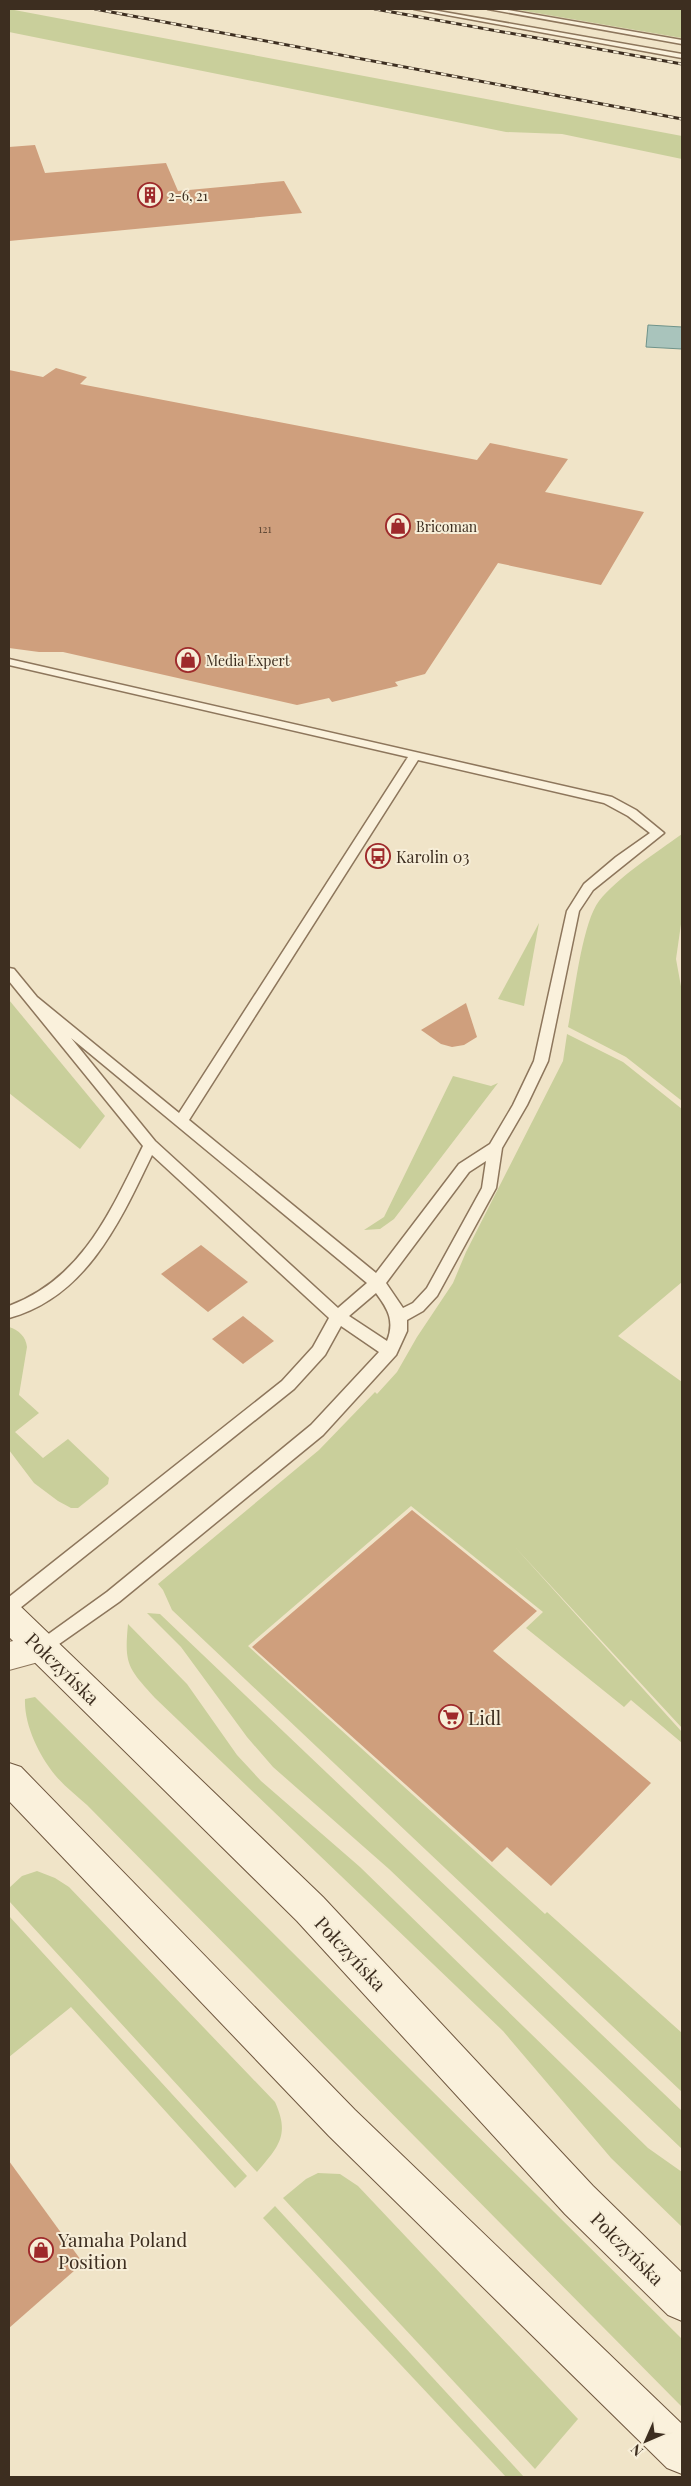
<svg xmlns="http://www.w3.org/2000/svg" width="691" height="2486" viewBox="0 0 691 2486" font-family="'Playfair Display',serif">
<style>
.green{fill:#c9cf9b}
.water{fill:#a9c4bc;stroke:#6f938a}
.building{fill:#cf9f7d}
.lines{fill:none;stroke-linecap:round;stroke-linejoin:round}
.lane-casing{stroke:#8d765c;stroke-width:3}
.street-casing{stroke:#8d765c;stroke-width:2}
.secondary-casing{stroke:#6f573f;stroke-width:2}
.lane{fill:#faf1dc;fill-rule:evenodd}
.street{fill:#faf1dc;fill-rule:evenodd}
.secondary{fill:#faf1dc;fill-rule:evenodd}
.rail-casing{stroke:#3d2e20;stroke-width:3}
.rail{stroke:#f7eed8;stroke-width:2;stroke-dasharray:5.5;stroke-linecap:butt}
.labels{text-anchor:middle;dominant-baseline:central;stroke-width:4;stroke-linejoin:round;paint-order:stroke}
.far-number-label{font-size:11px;fill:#624a37}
.far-poi-label{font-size:14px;fill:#3d2e20;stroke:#f7eed8;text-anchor:start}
.poi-label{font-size:16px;fill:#3d2e20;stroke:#f7eed8;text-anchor:start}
.near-street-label{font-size:19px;fill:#3d2e20;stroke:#f7eed8}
.near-poi-label{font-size:19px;fill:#3d2e20;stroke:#f7eed8;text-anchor:start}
</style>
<rect width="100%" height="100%" fill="#f0e4c8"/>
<g class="green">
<polygon points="9,9 682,136 682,159 562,134 506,132 9,32"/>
<polygon points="513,9 682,9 682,38"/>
<path d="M682,834V917L676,959L682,992V1101L626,1057L568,1027C574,997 582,923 599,901C619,876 656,853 682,834Z"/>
<polygon points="539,923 524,1006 498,999"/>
<polygon points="9,1000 105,1116 80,1149 9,1093"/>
<polygon points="567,1034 623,1062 682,1109 682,1282 618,1336 682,1382 682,1728 515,1547 682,1732 682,1743 631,1700 624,1707 526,1628 543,1612 411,1506 248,1646 545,1914 547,1912 682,2033 682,2092 172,1610 163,1590 158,1584 319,1450 375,1392 377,1394 397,1372 417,1337 453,1283 466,1252 563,1061"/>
<polygon points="453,1076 491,1086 498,1083 394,1219 380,1229 364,1230 384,1217"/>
<path d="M9,1327C19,1330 26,1337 27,1347L19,1395L39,1413L15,1432L43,1458L68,1439L109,1478L108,1484L78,1508H71L58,1501L34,1483L9,1450Z"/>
<polygon points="147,1613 160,1614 682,2111 682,2149 389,1869 273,1767 247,1737 181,1647"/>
<path d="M128,1624L187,1684L237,1755L261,1781L360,1867L648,2148L682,2172V2227L611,2158L503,2031L155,1698C128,1668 124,1665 128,1624Z"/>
<path d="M35,1697L682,2339V2407L87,1805C77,1796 64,1786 55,1775C39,1755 24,1725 25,1699Z"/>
<path d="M37,1871L55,1878L69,1887L275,2102C290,2135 279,2146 257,2172L9,1901V1888L22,1876Z"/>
<polygon points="9,1916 247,2176 235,2188 71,2007 9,2057"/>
<polygon points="318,2173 340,2174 358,2186 578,2419 535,2469 283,2198 306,2179"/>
<polygon points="275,2206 524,2477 506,2477 263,2218"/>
</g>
<polygon class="water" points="648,325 682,327 682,349 646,347"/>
<g class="building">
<polygon points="35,145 45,173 166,163 178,191 284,181 302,213 9,241 9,147"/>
<polygon points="56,368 87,377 80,384 477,460 490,443 568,459 545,492 644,512 601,585 498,563 425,674 395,682 398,686 332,702 329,698 297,705 63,652 39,652 9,648 9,370 43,377"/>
<polygon points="466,1003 477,1037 464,1045 452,1047 441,1044 421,1030"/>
<polygon points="201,1245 248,1282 208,1312 161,1274"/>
<polygon points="243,1316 274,1341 243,1364 212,1339"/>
<polygon points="412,1510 537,1611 493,1651 651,1783 551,1886 507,1847 492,1862 252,1647"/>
<polygon points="9,2161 83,2263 9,2328"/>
</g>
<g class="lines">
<defs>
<g id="lane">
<polygon points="414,9 427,9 682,54 682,58"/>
<polygon points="488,9 502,9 682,40 682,44"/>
<path d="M9,659L612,797L636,810L664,833L593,890L579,911L548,1061L527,1105L502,1148L496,1188L437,1296L423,1311L407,1320V1331L396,1355L323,1435L119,1602L42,1656L36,1653L33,1648L36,1643L107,1592L311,1425L379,1352L341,1326L325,1355L294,1389L15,1612L9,1614V1597L282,1381L313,1347L329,1318L152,1155C120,1222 86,1297 9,1318V1306C83,1278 110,1212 143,1146L9,981V968L14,969L37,997L179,1113L408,757L9,665ZM418,760L604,803L628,816L650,833L616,857L584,884L567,911L534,1061L513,1105L490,1144L459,1164L376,1273L189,1120ZM71,1038L367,1283L338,1308L155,1141ZM486,1161L482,1188L427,1288L413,1303L403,1308L386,1283L469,1172ZM376,1293C388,1309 395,1321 387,1341L349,1316Z"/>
</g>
<polygon id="street" points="42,1634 53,1638 58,1648 53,1658 9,1670 9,1642"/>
<g id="secondary">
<polygon points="9,1602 20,1606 323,1897 593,2186 682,2273 682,2321 668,2315 565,2214 297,1921 9,1637"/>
<polygon points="9,1763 21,1767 355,2110 682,2424 682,2474 667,2468 329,2136 9,1801"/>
</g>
</defs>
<use href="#lane" class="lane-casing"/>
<use href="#street" class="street-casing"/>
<use href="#secondary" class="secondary-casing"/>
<use href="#lane" class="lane"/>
<use href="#street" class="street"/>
<use href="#secondary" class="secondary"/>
<defs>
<g id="rail">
<polyline points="95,9 682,119"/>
<polyline points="375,9 682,64"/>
</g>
</defs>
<use href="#rail" class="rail-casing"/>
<use href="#rail" class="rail"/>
</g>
<defs>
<symbol id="building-ring" viewBox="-11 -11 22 22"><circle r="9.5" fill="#f7eed8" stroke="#9e2a2b" stroke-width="1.5"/><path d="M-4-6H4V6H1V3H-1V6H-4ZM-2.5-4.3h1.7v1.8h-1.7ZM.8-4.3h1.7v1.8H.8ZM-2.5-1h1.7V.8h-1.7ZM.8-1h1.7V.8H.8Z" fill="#9e2a2b"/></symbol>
<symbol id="shop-ring" viewBox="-11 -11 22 22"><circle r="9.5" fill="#f7eed8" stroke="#9e2a2b" stroke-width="1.5"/><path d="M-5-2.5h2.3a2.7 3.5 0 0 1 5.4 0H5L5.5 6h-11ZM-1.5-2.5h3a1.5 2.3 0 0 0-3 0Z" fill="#9e2a2b"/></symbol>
<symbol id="bus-ring" viewBox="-11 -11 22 22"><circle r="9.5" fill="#f7eed8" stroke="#9e2a2b" stroke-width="1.5"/><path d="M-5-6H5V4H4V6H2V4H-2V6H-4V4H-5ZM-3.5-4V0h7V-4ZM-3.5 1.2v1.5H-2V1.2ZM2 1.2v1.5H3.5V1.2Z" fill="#9e2a2b"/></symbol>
<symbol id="supermarket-ring" viewBox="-11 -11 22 22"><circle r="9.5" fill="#f7eed8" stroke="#9e2a2b" stroke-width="1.5"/><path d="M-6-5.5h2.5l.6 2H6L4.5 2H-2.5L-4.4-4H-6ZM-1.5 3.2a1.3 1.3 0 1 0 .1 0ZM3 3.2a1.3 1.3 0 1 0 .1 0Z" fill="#9e2a2b"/></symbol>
</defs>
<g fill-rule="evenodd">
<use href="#building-ring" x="136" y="181" width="28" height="28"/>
<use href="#shop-ring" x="384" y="512" width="28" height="28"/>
<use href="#shop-ring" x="174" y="646" width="28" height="28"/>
<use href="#bus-ring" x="364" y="842" width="28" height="28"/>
<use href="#supermarket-ring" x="437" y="1703" width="28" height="28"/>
<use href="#shop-ring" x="27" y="2236" width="28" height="28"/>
</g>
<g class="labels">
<g class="far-number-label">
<text x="265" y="528">121</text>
</g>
<g class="far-poi-label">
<text x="168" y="195">2-6, 21</text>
<text x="416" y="526">Bricoman</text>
<text x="206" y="660">Media Expert</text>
</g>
<g class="poi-label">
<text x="396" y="856">Karolin 03</text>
</g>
<g class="near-street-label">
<text transform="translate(63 1668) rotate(44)">Połczyńska</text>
<text transform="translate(351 1953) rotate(47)">Połczyńska</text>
<text transform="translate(628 2248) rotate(45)">Połczyńska</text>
</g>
<g class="near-poi-label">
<text x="468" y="1717">Lidl</text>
<text x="58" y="2239">Yamaha Poland<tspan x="58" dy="22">Position</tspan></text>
</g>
</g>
<rect width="691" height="2486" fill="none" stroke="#3d2e20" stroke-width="20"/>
<g transform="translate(646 2441) rotate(225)" stroke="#f7eed8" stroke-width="4" paint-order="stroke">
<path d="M0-4L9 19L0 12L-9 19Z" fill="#3d2e20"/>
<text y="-8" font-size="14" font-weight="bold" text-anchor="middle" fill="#3d2e20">N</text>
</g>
</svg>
